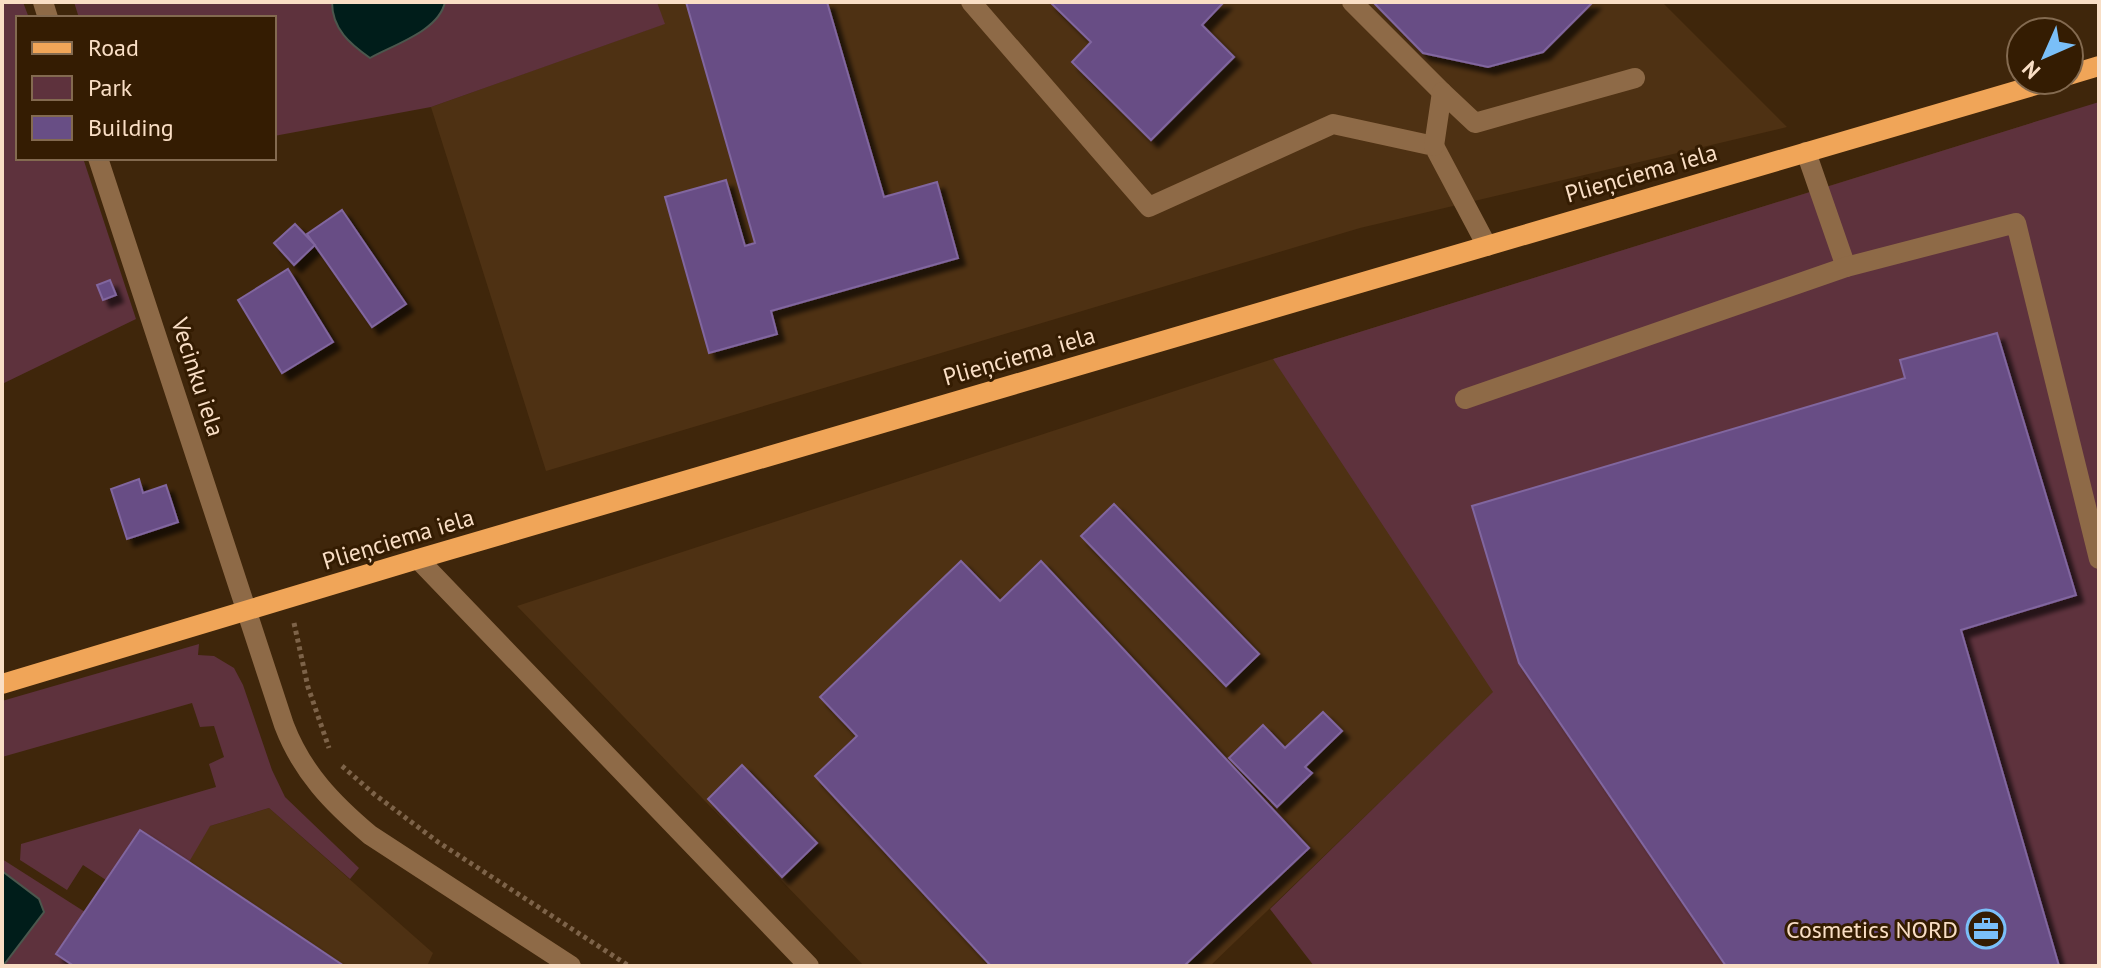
<svg xmlns="http://www.w3.org/2000/svg" width="2101" height="968" viewBox="0 0 2101 968" font-family="'PT Sans',sans-serif">
<style>
.built{fill:#4e3113}
.green{fill:#5e323d}
.water{fill:#001d1a;stroke:#4b574d;stroke-width:2}
.building{fill:#684e85;stroke:#81669f;stroke-width:2;filter:url(#shadow)}
.lines{fill:none;stroke-linecap:round;stroke-linejoin:round}
.path{stroke:#7d6349;stroke-width:5;stroke-dasharray:4 4;stroke-linecap:butt}
.minor{stroke:#8e6a47;stroke-width:20}
.major{stroke:#f0a558;stroke-width:20}
.labels{text-anchor:middle;dominant-baseline:central;stroke-width:6;stroke-linejoin:round;paint-order:stroke}
.street-label{font-size:24px;fill:#f9dec5;stroke:#341c02}
.poi-label{font-size:24px;fill:#f9dec5;stroke:#341c02;text-anchor:end}
</style>
<defs>
<filter id="shadow"><feDropShadow dx="7" dy="7" stdDeviation="2" flood-color="#0009"/></filter>
</defs>
<rect width="100%" height="100%" fill="#3f260b"/>
<g class="built">
<polygon points="657,2 1662,2 1787,127 1360,228 546,471 431,107 664,24"/>
<polygon points="2041,120 2099,966 1493,693 1210,966 864,966 517,606 1273,359"/>
<polygon points="269,808 433,953 427,966 74,966 56,954 140,830 210,826"/>
</g>
<g class="green">
<polygon points="2,2 23,2 29,18 18,18 18,158 83,158 136,319 2,384"/>
<polygon points="74,2 657,2 665,24 431,107 274,136 274,18 79,18"/>
<polygon points="2099,102 2099,966 1314,966 1270,909 1493,692 1273,359"/>
<polygon points="199,644 198,655 214,656 234,668 243,685 272,770 285,797 359,868 350,879 269,808 210,826 189,862 106,880 83,865 67,890 20,860 21,844 216,787 209,764 224,757 214,726 200,727 192,703 2,757 2,701"/>
<polygon points="2,859 85,912 56,954 74,966 3,966 43,911 39,899 2,871"/>
</g>
<g class="water">
<path d="M332,2H445C439,31 393,45 370,58C350,44 332,29 332,2Z"/>
<polygon points="2,871 39,899 44,912 3,966"/>
</g>
<g class="building">
<polygon points="686,2 827,2 884,197 937,182 958,258 771,311 777,334 709,353 665,197 726,180 745,246 755,243"/>
<polygon points="1050,2 1224,2 1202,25 1234,57 1151,140 1072,62 1091,42"/>
<polygon points="1373,2 1593,2 1543,52 1488,67 1423,53"/>
<polygon points="342,210 406,304 372,327 307,234"/>
<polygon points="295,224 315,245 294,265 274,243"/>
<polygon points="288,269 333,342 282,373 238,300"/>
<polygon points="110,280 116,295 103,300 97,285"/>
<polygon points="1997,333 2076,595 1961,630 2059,966 1726,966 1519,663 1472,506 1905,378 1900,360"/>
<polygon points="139,479 143,493 166,485 178,522 127,539 111,489"/>
<polygon points="1114,504 1259,654 1226,686 1081,536"/>
<polygon points="961,561 1000,601 1041,561 1309,848 1184,966 991,966 815,776 857,736 820,697"/>
<polygon points="1323,712 1342,731 1305,767 1312,773 1277,807 1229,758 1263,725 1285,748"/>
<polygon points="742,765 817,843 782,877 708,799"/>
<polygon points="140,830 189,862 344,966 74,966 56,954"/>
</g>
<g class="lines">
<g class="path">
<polyline points="294,623 308,687 329,748"/>
<polyline points="342,766 374,794 438,842 629,966"/>
</g>
<g class="minor">
<polyline points="43,2 48,18"/>
<polyline points="971,2 1149,207 1333,124 1434,146 1487,246"/>
<polyline points="1352,2 1442,92"/>
<polyline points="1434,146 1442,92 1475,123 1635,78"/>
<polyline points="1806,152 1846,267"/>
<path d="M98,158L284,725C302,772 332,803 370,835L571,966"/>
<polyline points="1465,399 1846,267 2016,223 2099,559"/>
<polyline points="418,559 809,966"/>
</g>
<g class="major">
<polyline points="2069,75 2099,66"/>
<polyline points="2,684 418,559 2053,80"/>
</g>
</g>
<defs>
<symbol id="office-ring" viewBox="-11 -11 22 22"><circle r="9.5" fill="#341c02" stroke="#7abff8" stroke-width="1.5"/><path d="M-6-3h4V-5.5h4V-3h4V5H-6ZM-1-4.5V-3h2v-1.5ZM-6 0V1H6V0Z" fill="#7abff8"/></symbol>
</defs>
<g fill-rule="evenodd">
<use href="#office-ring" x="1964" y="907" width="44" height="44"/>
</g>
<g class="labels">
<g class="street-label">
<text transform="translate(1641 173) rotate(-16)">Plieņciema iela</text>
<text transform="translate(1019 356) rotate(-16)">Plieņciema iela</text>
<text transform="translate(198 377) rotate(72)">Vecinku iela</text>
<text transform="translate(398 539) rotate(-17)">Plieņciema iela</text>
</g>
<g class="poi-label">
<text x="1958" y="929">Cosmetics NORD</text>
</g>
</g>
<rect width="2101" height="968" fill="none" stroke="#f9dec5" stroke-width="8"/>
<rect x="16" y="16" width="260" height="144" fill="#341c02" stroke="#836a50" stroke-width="2"/>
<rect x="32" y="42" width="40" height="12" fill="#f0a558" stroke="#836a50" stroke-width="2"/>
<text x="88" y="56" font-size="24" fill="#f9dec5">Road</text>
<rect x="32" y="76" width="40" height="24" fill="#5e323d" stroke="#836a50" stroke-width="2"/>
<text x="88" y="96" font-size="24" fill="#f9dec5">Park</text>
<rect x="32" y="116" width="40" height="24" fill="#684e85" stroke="#836a50" stroke-width="2"/>
<text x="88" y="136" font-size="24" fill="#f9dec5">Building</text>
<g transform="translate(2045 56) rotate(225)"><circle r="38" fill="#341c02" stroke="#836a50" stroke-width="2"/>
<path d="M0-6L14 30L0 20L-14 30Z" fill="#7abff8"/>
<text y="-12" font-size="22" font-weight="bold" text-anchor="middle" fill="#f9dec5">N</text>
</g>
</svg>
